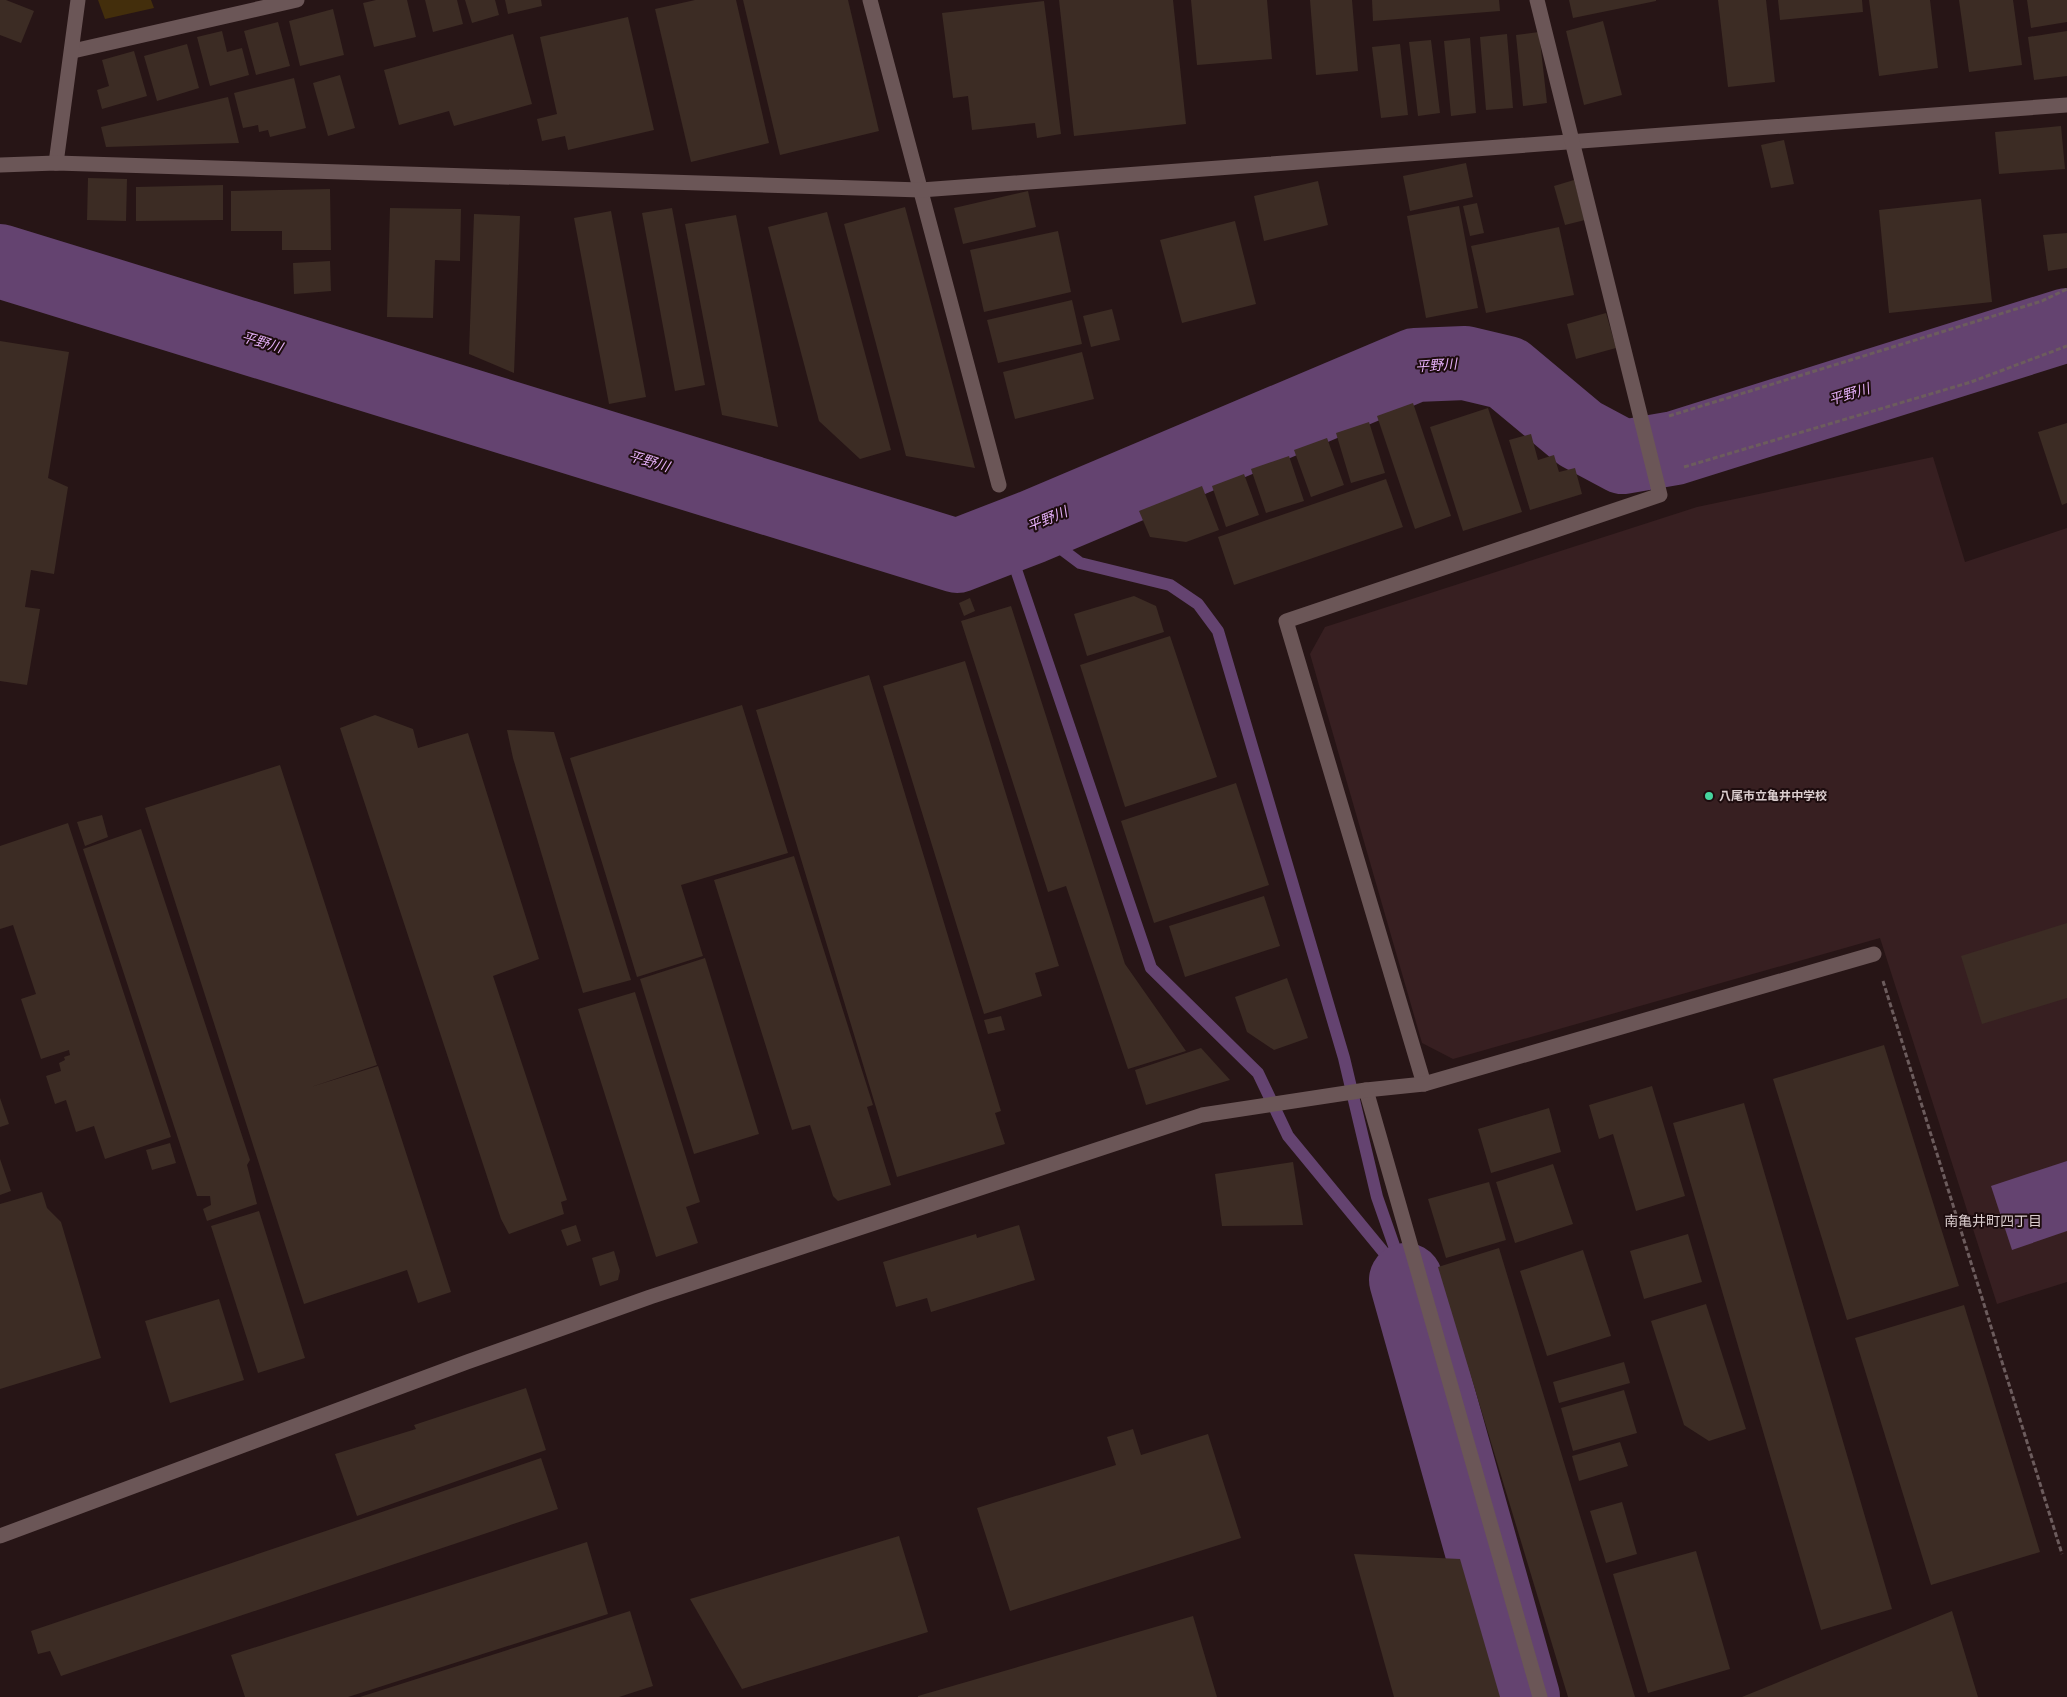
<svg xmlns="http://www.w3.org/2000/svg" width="2067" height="1697" viewBox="0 0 2067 1697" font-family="'Source Serif 4','Noto Sans JP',serif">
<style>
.built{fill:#371f21}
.green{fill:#432e0c}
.water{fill:#644370}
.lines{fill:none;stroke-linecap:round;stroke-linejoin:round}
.stream{stroke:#644370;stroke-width:12}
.river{stroke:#644370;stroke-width:74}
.building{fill:#3c2c24}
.path{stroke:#6c5c5d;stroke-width:3;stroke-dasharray:5 2.5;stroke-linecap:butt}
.minor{stroke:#6b5657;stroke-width:15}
.poi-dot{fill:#46d49e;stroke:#1d0c0e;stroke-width:2}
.labels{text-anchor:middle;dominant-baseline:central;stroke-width:4;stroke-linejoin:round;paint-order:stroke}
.poi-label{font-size:12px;font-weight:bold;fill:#dbcecf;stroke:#1d0c0e;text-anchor:start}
.water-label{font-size:14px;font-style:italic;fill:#e3aef6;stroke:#1d0c0e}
.neighbourhood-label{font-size:14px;fill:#dbcecf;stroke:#1d0c0e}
</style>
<rect width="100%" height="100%" fill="#271516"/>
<polygon class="built" points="1933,457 1965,562 2067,528 2067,1282 1997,1304 1880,938 1453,1059 1422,1043 1310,654 1325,627 1697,507"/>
<polygon class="green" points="98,0 151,0 154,8 105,19"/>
<polygon class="water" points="2067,1161 2067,1231 2012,1250 1991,1186"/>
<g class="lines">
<g class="stream">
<polyline points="1032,527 1080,563 1170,585 1198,604 1218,631 1344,1058 1377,1197 1406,1280"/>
<polyline points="1005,537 1151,968 1258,1073 1288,1136 1400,1272"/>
</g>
<g class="river">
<polyline points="0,261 957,556 1032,527 1415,365 1465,363 1507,373 1580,434 1623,457 1675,448 2067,325"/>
<polyline points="1406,1280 1523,1697"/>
</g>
</g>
<g class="building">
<polygon points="0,0 6,0 34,11 21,43 0,35"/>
<polygon points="376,0 407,0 416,37 374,47 363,3"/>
<polygon points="425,0 457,0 463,24 433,32"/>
<polygon points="465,0 495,0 499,15 472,23"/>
<polygon points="505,0 541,0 542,6 508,14"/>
<polygon points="695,0 736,0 769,143 691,162 655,9"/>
<polygon points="743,0 848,0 879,131 780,155"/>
<polygon points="1059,0 1173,0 1186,124 1074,136"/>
<polygon points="1191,0 1267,0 1272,59 1197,65"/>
<polygon points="1310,0 1352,0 1358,71 1316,75"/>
<polygon points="1372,0 1499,0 1500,11 1373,21"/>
<polygon points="1569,0 1656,0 1656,1 1573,18"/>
<polygon points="1718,0 1766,0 1775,82 1728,87"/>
<polygon points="1778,0 1862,0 1863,12 1780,20"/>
<polygon points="1869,0 1930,0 1938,68 1879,76"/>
<polygon points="1959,0 2013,0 2022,65 1969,72"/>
<polygon points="2027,0 2067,0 2067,22 2031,28"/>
<polygon points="1044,1 1061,134 1037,138 1035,123 972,130 968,96 953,98 942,13"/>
<polygon points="333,9 344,55 300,66 289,21"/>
<polygon points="628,17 654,130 568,150 565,136 542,141 537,119 557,114 540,37"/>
<polygon points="1603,21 1622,95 1584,105 1566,31"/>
<polygon points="278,22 290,66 256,75 244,31"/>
<polygon points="222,31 227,52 242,48 249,75 210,86 197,37"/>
<polygon points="2067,31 2067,76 2034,80 2028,37"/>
<polygon points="1539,32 1547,103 1523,106 1516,35"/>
<polygon points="513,34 532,104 454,126 449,111 399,125 384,70"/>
<polygon points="1507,34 1513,108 1486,110 1480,37"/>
<polygon points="1470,38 1476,113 1451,116 1444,41"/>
<polygon points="1431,40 1440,113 1418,116 1409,42"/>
<polygon points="187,44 199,88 157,101 144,56"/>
<polygon points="1400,44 1408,115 1381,118 1372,47"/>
<polygon points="134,51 147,96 102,109 97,90 109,86 102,60"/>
<polygon points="340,75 355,128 328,136 313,83"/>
<polygon points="294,78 306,128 270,137 268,130 259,132 258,125 243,128 234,93"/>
<polygon points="228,97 239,143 106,147 101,127"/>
<polygon points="2061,126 2065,169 1999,174 1995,132"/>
<polygon points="1784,140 1794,184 1771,188 1761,145"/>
<polygon points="1466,163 1473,197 1410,211 1403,176"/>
<polygon points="88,178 127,179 126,221 87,220"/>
<polygon points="1574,180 1585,220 1565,225 1554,186"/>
<polygon points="1318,181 1328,225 1264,241 1254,196"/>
<polygon points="223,185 223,220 136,221 136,187"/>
<polygon points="330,189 331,250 282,250 282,231 231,231 231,191"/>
<polygon points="1028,191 1036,227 963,244 954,208"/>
<polygon points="1981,199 1992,302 1889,313 1879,210"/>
<polygon points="1477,203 1484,233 1470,236 1463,206"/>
<polygon points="1459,206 1478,308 1426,318 1407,216"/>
<polygon points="905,207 975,468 906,456 844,224"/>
<polygon points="390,208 461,209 460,261 435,260 433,318 387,317"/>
<polygon points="672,208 705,385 675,391 642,213"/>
<polygon points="611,211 646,397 609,404 574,218"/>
<polygon points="827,212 891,450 860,459 819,421 768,227"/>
<polygon points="474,214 520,216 514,373 469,354"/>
<polygon points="736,215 778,427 722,415 685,224"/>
<polygon points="1235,221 1256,304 1182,323 1160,240"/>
<polygon points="1559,227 1574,295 1486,313 1471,246"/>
<polygon points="1058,231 1071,292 984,312 970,250"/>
<polygon points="2067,233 2067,268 2048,271 2043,235"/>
<polygon points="330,261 331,291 294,294 293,263"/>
<polygon points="1072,300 1082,344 998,363 987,320"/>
<polygon points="1112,309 1120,340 1091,347 1083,316"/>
<polygon points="1606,313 1616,348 1576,359 1567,324"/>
<polygon points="0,341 69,352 48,478 68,487 54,574 31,570 25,607 40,609 27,685 0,681"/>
<polygon points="1082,352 1094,399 1015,419 1003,372"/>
<polygon points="1413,403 1451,516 1415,529 1377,416"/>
<polygon points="1488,408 1522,512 1463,531 1430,427"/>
<polygon points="1369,422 1385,473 1351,483 1336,433"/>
<polygon points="2067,423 2067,503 2062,505 2038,432"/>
<polygon points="1531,434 1538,460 1554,455 1559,472 1575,468 1582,494 1530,510 1509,440"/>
<polygon points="1327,438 1344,485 1311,497 1294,450"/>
<polygon points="1289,456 1304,501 1266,513 1251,469"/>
<polygon points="1244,474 1259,515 1226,527 1212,486"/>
<polygon points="1386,479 1403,527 1234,585 1218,537"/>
<polygon points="1202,486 1219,530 1186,542 1150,537 1139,511"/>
<polygon points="1134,596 1156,606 1164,632 1087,656 1074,614"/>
<polygon points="970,598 975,611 964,616 959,603"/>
<polygon points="1011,606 1125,964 1186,1051 1128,1069 1066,886 1048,892 961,621"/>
<polygon points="1170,636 1217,777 1125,807 1080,665"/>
<polygon points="965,661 1059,966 1035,973 1042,996 984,1014 883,686"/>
<polygon points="869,675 1001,1111 995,1113 1005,1144 897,1177 756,710"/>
<polygon points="742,705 788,853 681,885 703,956 637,977 570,758"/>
<polygon points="375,715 413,729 418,748 468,733 539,959 493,976 567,1200 561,1202 564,1214 509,1234 501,1219 340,728"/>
<polygon points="507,730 554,732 631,980 583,993 513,758"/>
<polygon points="280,765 377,1065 311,1087 378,1066 451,1292 418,1303 407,1270 304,1304 145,808"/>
<polygon points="1236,783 1269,885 1154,923 1121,821"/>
<polygon points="102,815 108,837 85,846 77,822"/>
<polygon points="68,823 171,1137 105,1159 94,1126 76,1132 66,1100 55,1104 46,1076 61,1071 59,1063 65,1060 64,1057 70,1055 69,1050 41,1059 21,999 36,994 13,925 0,929 0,846"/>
<polygon points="141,829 250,1160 247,1165 257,1204 207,1221 203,1209 211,1205 210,1196 197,1196 83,849"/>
<polygon points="794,856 873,1105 867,1107 891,1185 838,1201 833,1196 810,1125 792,1130 714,880"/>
<polygon points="1264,896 1280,946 1185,977 1169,926"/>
<polygon points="2067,923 2067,998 1982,1024 1961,956"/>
<polygon points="705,958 759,1134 694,1154 640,979"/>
<polygon points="1287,978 1308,1038 1274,1050 1247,1032 1235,997"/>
<polygon points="635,992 700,1202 686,1207 698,1243 656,1257 578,1009"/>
<polygon points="1001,1016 1005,1030 988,1034 984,1020"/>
<polygon points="1884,1045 1959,1286 1847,1320 1773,1079"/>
<polygon points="1201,1048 1230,1080 1146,1105 1135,1070"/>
<polygon points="1652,1086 1685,1196 1636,1211 1613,1134 1599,1139 1589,1105"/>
<polygon points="0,1098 9,1124 0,1127"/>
<polygon points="1744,1103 1892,1609 1821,1630 1673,1123"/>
<polygon points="1549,1108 1561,1152 1491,1173 1478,1129"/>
<polygon points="170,1143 176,1163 152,1170 146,1150"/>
<polygon points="0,1159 11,1191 0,1195"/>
<polygon points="1293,1162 1303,1225 1222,1226 1215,1174"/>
<polygon points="1553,1164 1573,1224 1515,1243 1496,1182"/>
<polygon points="1489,1182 1506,1240 1446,1258 1428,1199"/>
<polygon points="42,1192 47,1208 61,1222 101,1358 0,1389 0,1204"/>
<polygon points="259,1211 305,1358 258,1373 211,1226"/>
<polygon points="576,1225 581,1241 567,1246 561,1230"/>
<polygon points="1019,1225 1035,1280 931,1312 927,1298 896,1307 883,1262 976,1234 977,1238"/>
<polygon points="1688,1234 1702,1282 1644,1299 1630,1251"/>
<polygon points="1499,1248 1635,1697 1568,1697 1438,1267"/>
<polygon points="1583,1250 1611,1336 1547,1356 1520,1271"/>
<polygon points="614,1251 620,1271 618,1280 600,1286 592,1258"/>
<polygon points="219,1299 244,1380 170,1403 145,1321"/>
<polygon points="1706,1304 1746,1429 1709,1441 1684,1425 1651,1321"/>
<polygon points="1964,1305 2040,1552 1931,1585 1855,1338"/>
<polygon points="1624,1362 1630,1383 1559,1403 1553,1382"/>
<polygon points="526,1388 546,1450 357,1516 335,1454 416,1429 414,1425"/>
<polygon points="1624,1390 1637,1433 1573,1451 1561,1408"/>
<polygon points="1133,1429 1141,1455 1208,1434 1241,1538 1010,1611 977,1508 1116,1465 1107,1437"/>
<polygon points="1620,1442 1628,1466 1579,1481 1572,1456"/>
<polygon points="541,1458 558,1509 61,1676 50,1651 38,1654 31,1631"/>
<polygon points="1622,1502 1637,1554 1606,1563 1590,1511"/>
<polygon points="899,1536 928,1632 742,1689 690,1599"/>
<polygon points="587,1542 608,1614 348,1697 245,1697 231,1655"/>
<polygon points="1696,1551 1730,1669 1648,1693 1613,1574"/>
<polygon points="1354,1554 1460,1559 1500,1697 1394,1697"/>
<polygon points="630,1611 653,1686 619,1697 360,1697"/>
<polygon points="1952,1611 1978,1697 1742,1697"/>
<polygon points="1193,1616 1217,1697 918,1697 918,1696"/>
</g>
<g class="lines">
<g class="path">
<polyline points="1669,416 2042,301 2067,289"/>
<polyline points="1684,467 1971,382 2067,346"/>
<polyline points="1883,981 2062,1554"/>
</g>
<g class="minor">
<polyline points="870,0 999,485"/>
<polyline points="73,51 297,0"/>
<polyline points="56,163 78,0"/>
<polyline points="0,165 56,163 921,190 2067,105"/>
<polyline points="1424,1084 1286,621 1660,495 1537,0"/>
<polyline points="1366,1090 1540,1697"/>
<polyline points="0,1536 467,1362 650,1297 1202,1115 1366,1090 1424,1084 1874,954"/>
</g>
</g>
<circle class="poi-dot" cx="1709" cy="796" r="5"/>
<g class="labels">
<g class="poi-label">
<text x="1719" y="796">八尾市立亀井中学校</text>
</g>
<g class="water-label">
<text transform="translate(262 342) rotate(17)">平野川</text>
<text transform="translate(1436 365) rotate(-4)">平野川</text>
<text transform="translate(1849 394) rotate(-17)">平野川</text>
<text transform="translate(649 461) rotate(17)">平野川</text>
<text transform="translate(1047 519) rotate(-23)">平野川</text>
</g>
<g class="neighbourhood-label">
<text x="1993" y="1221">南亀井町四丁目</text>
</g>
</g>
</svg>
